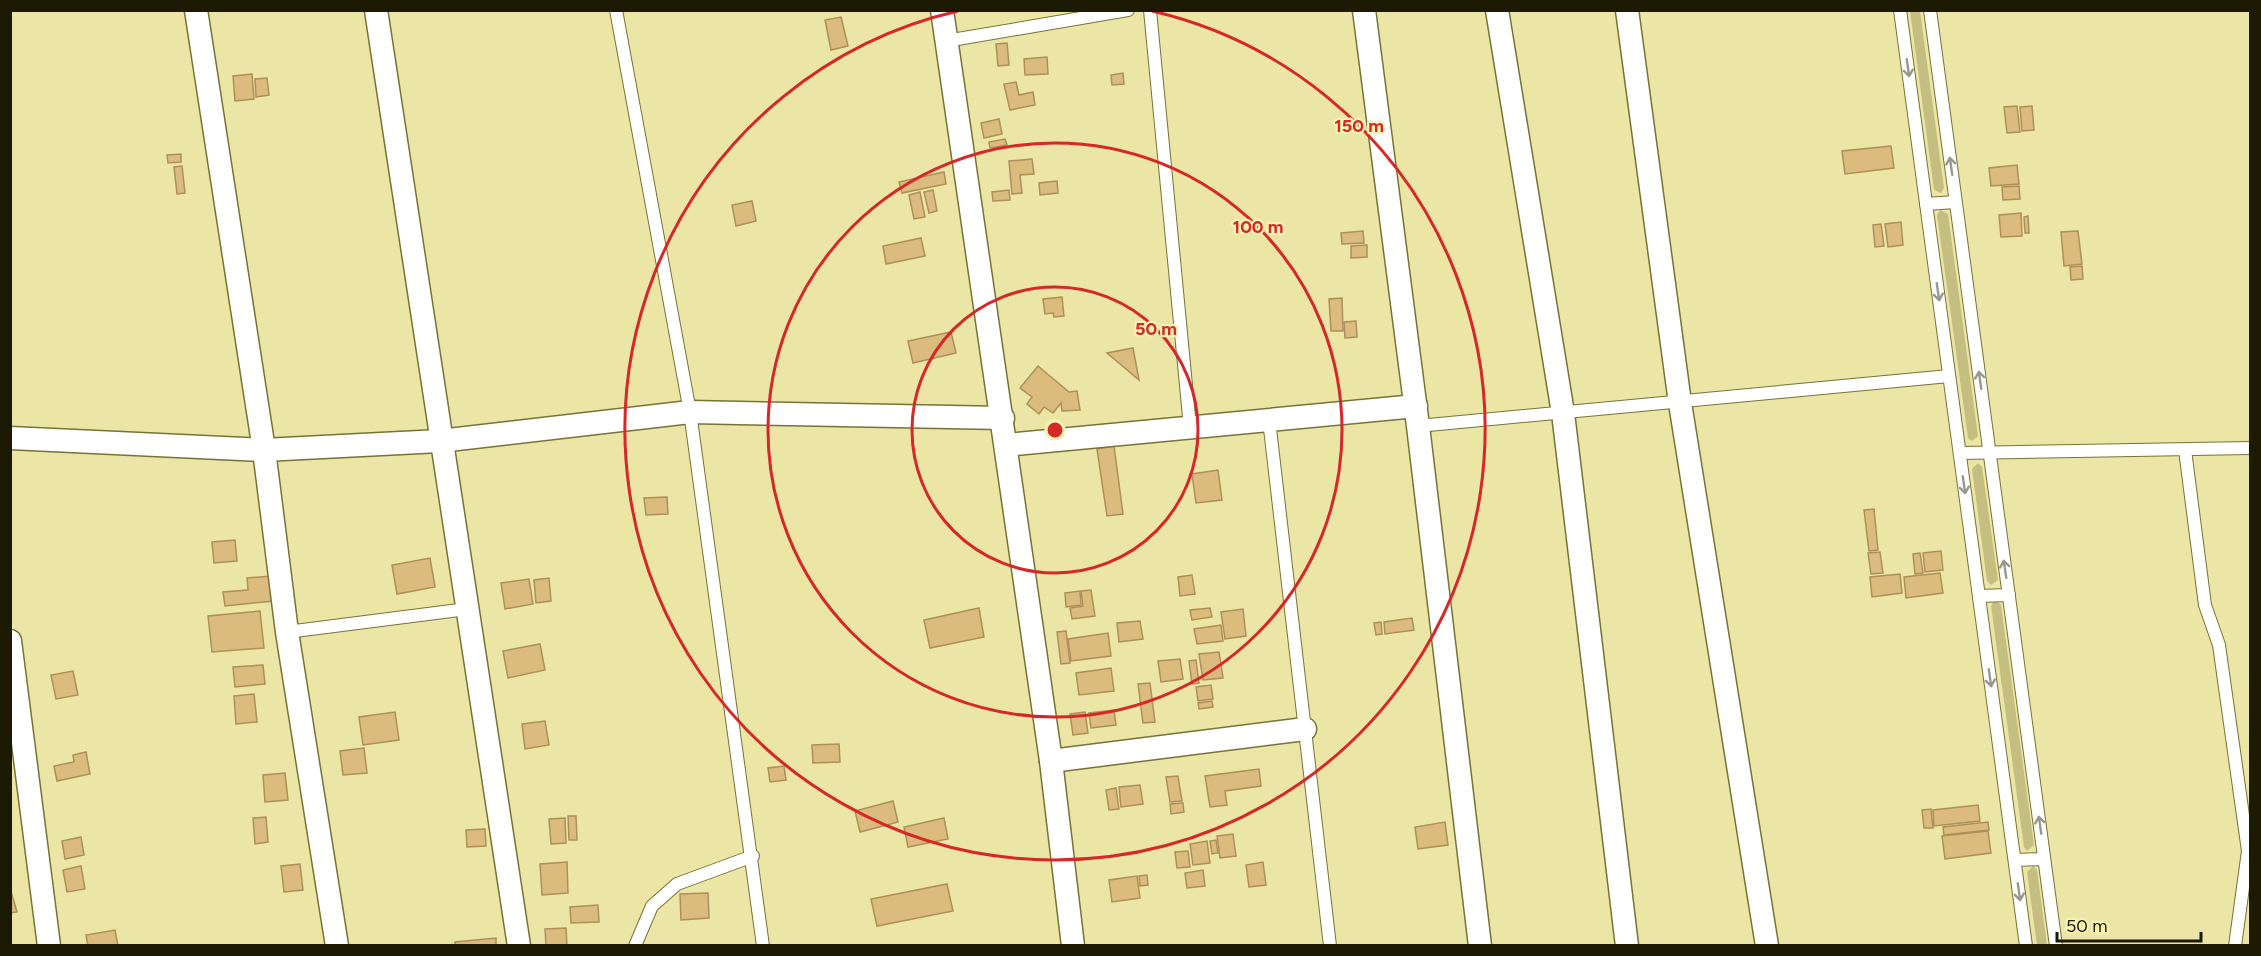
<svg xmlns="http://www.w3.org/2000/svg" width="2261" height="956" viewBox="0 0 2261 956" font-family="Figtree,sans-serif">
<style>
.green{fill:#c4be81}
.building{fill:#dbbb7e;stroke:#ad9059;stroke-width:1.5}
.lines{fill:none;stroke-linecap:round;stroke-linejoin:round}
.service-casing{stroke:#797236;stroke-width:14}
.minor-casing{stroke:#797236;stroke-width:25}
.service{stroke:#fff;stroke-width:12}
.minor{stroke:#fff;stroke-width:22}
.oneway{stroke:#99988d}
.ring{fill:none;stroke:#d62828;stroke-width:3}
.centre{fill:#d62828;stroke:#f8f2b3;stroke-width:3}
.ring-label{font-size:18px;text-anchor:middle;font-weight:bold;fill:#d62828;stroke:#f8f2b3;stroke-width:4.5;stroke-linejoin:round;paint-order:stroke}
</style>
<rect width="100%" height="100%" fill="#ebe5a6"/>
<g class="green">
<polygon points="1910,11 1920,11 1944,188 1941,193 1934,190"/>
<polygon points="1940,210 1948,214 1978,436 1972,441 1968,438 1937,215"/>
<polygon points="1978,463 1982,467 1998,580 1991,585 1987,581 1972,469"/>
<polygon points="1997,601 2001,605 2034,845 2027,851 2024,847 1991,606 1993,602"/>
<polygon points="2033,866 2037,870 2047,945 2037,945 2027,872"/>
</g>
<g class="building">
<polygon points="841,17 848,46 831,50 825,20"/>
<polygon points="1007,43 1009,65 998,66 996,44"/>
<polygon points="1047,57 1048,74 1025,75 1024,59"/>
<polygon points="1123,73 1124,84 1112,85 1111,75"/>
<polygon points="252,74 254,99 235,101 233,76"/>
<polygon points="267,78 269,95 256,97 255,79"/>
<polygon points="1016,82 1019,95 1033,92 1035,105 1010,110 1004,84"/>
<polygon points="2017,106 2020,132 2007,133 2004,107"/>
<polygon points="2032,106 2034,130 2022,131 2020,107"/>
<polygon points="999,119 1002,134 984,138 981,123"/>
<polygon points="1005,139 1007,145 990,148 989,142"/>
<polygon points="1891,146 1894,168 1845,174 1842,151"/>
<polygon points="181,154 181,162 168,163 167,155"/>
<polygon points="1032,159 1034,174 1020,175 1022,193 1012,194 1009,161"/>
<polygon points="2017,165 2019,184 1991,186 1989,168"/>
<polygon points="182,166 185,193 177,194 174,167"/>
<polygon points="944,172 946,184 902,193 899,182"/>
<polygon points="1057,181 1058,193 1040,195 1039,183"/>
<polygon points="2019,186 2020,199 2003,200 2002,187"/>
<polygon points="933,190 937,211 929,213 924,192"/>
<polygon points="1009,190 1010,200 993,201 992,192"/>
<polygon points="920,192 925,217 914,219 909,195"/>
<polygon points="752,201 756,221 736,226 732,205"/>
<polygon points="2021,213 2022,236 2001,237 1999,215"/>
<polygon points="2028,216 2029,233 2025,233 2024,217"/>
<polygon points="1901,222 1903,245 1888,247 1885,224"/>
<polygon points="1881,224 1884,246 1875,247 1873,225"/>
<polygon points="1363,231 1364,243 1342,244 1341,233"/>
<polygon points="2078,231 2082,264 2064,266 2061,232"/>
<polygon points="921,238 925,256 886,264 883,246"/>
<polygon points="1367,245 1367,257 1351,258 1351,246"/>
<polygon points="2082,266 2083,279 2071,280 2070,267"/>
<polygon points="1062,297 1064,316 1054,317 1053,313 1045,314 1043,299"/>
<polygon points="1342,298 1343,331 1331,331 1329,299"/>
<polygon points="1356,321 1357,337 1345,338 1344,322"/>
<polygon points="951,332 956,353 913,363 908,341"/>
<polygon points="1133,348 1139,380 1107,353"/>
<polygon points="1038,366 1069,392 1077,391 1080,410 1062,411 1061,403 1053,413 1044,407 1039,414 1027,404 1032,397 1020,388"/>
<polygon points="1114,446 1123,514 1107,516 1097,449"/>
<polygon points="1218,470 1222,500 1196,503 1192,474"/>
<polygon points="667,497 668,514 646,515 644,498"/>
<polygon points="1874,509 1878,550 1869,551 1864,510"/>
<polygon points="235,540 237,561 214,563 212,542"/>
<polygon points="1941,551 1943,570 1925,572 1923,553"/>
<polygon points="1880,552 1883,573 1871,574 1868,553"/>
<polygon points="1920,553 1923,573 1915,574 1913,554"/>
<polygon points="430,558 435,587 397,594 392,565"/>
<polygon points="1940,573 1943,593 1906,598 1904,577"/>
<polygon points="1900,574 1902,593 1872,597 1870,577"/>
<polygon points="1192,575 1195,594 1180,596 1178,577"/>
<polygon points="271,576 274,601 225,606 223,592 248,590 247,578"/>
<polygon points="549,578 551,601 536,603 534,580"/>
<polygon points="529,579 533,604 505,609 501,583"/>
<polygon points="1091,590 1095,616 1072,619 1070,608 1083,606 1081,591"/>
<polygon points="1080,591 1081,605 1066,607 1065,593"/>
<polygon points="979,608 984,637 930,648 924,620"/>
<polygon points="1210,608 1212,617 1192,620 1190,610"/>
<polygon points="1243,609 1246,636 1225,639 1221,612"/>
<polygon points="260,611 264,648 212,652 208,616"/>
<polygon points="1412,618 1414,630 1385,634 1384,622"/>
<polygon points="1140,621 1143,639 1119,642 1117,623"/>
<polygon points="1381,622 1382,634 1376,635 1374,623"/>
<polygon points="1221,625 1223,641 1197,644 1194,629"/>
<polygon points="1066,631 1070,663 1061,664 1057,632"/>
<polygon points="1108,633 1111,656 1071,661 1068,639"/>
<polygon points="540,644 545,670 508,678 503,651"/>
<polygon points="1219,652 1223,678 1203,680 1199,654"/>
<polygon points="1180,659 1183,679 1161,682 1158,661"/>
<polygon points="1196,660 1199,683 1192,684 1189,661"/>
<polygon points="263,665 265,684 235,687 233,667"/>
<polygon points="1111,668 1114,691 1079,695 1076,673"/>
<polygon points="73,671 78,695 56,699 51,675"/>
<polygon points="1150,683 1155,722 1143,723 1138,684"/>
<polygon points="1211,685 1213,699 1198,701 1196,687"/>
<polygon points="254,694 257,722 236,724 234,696"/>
<polygon points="1212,701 1213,707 1199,709 1198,703"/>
<polygon points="1114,710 1116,725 1091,728 1089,713"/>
<polygon points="395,712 399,740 363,745 359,717"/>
<polygon points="1085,712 1088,733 1073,735 1070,714"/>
<polygon points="545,721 549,745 525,749 522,724"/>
<polygon points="839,744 840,762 813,763 812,745"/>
<polygon points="364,748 367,773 343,775 340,751"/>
<polygon points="86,752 90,774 57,781 54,766 74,762 73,755"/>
<polygon points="784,766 786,780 770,782 768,768"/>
<polygon points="1259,769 1261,786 1225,791 1227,805 1210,807 1205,776"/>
<polygon points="285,773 288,800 265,802 263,775"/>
<polygon points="1178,776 1182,801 1170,802 1166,777"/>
<polygon points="1140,785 1143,804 1121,807 1119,787"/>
<polygon points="1116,788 1119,809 1109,810 1106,790"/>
<polygon points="893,801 898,822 860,832 855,811"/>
<polygon points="1183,803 1184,812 1171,814 1170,804"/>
<polygon points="1978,805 1980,821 1934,826 1933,810"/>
<polygon points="1931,809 1933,828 1924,828 1922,810"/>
<polygon points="568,816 576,816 577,840 569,840"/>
<polygon points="266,817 268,842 255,844 253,818"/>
<polygon points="565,818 566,843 551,844 549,819"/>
<polygon points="944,818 948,839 908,847 904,827"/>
<polygon points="1445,822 1448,845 1418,849 1415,827"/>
<polygon points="1988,822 1989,830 1944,835 1943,827"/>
<polygon points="485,829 486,846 467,847 466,830"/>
<polygon points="1988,831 1991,853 1945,859 1942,836"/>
<polygon points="1233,834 1236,856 1220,858 1217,836"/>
<polygon points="81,837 84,855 65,859 62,841"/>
<polygon points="1216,840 1218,853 1212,854 1210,841"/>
<polygon points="1207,841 1210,863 1193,865 1190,844"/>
<polygon points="1188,851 1190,867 1177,868 1175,852"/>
<polygon points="567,862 568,893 542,895 540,864"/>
<polygon points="1263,862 1266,885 1249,887 1246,865"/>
<polygon points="300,864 303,890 284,892 281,866"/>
<polygon points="81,866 85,889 67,892 63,870"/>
<polygon points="1203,870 1205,886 1187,888 1185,873"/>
<polygon points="1147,875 1148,885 1140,886 1139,876"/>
<polygon points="1137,876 1140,898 1112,902 1109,880"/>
<polygon points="947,884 953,911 877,926 871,899"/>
<polygon points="10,888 17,912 10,913"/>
<polygon points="708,893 709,918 681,920 680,894"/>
<polygon points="598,905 599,922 571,923 570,907"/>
<polygon points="566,928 567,946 546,946 545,929"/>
<polygon points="115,930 118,946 88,946 86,935"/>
<polygon points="496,938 496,946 455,946 455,942"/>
</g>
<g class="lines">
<defs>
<g id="service">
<polyline points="616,10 690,412 763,946"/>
<polyline points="1150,10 1190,427"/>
<polyline points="1900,10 2026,946"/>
<polyline points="1930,10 2056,946"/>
<polyline points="946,41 1128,10"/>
<polyline points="1926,204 1955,202"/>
<polyline points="1269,420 1330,946"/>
<polyline points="1418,426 1949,376"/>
<polyline points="2185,450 2205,605 2219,645 2248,851 2235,946"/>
<polyline points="1960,453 2250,448"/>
<polyline points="1979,596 2009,595"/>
<polyline points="287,632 467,609"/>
<polyline points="2015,860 2044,859"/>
<polyline points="635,946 652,906 677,884 753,856"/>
</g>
<g id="minor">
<polyline points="196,10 264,450 287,632 337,946"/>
<polyline points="376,10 519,946"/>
<polyline points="942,10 1051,761 1073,946"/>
<polyline points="1364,10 1418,426 1480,946"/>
<polyline points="1497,10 1563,413 1627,946"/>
<polyline points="1627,10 1680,403 1767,946"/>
<polyline points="10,438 264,450 440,441 690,412 1003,418"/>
<polyline points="1006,445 1416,406"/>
<polyline points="10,641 49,946"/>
<polyline points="1051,761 1305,729"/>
</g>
</defs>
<use href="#service" class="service-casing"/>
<use href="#minor" class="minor-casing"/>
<use href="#service" class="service"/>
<use href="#minor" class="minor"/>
</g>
<defs><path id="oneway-shaft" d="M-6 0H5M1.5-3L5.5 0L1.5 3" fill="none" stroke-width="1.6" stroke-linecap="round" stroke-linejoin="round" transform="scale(1.5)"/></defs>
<g class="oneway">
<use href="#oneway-shaft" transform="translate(1908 68) rotate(82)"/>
<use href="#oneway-shaft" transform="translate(1951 166) rotate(-98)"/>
<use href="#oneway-shaft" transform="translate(1938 292) rotate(82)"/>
<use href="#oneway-shaft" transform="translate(1980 380) rotate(-98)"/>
<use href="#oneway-shaft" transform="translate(1964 485) rotate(82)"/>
<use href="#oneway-shaft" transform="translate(2005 569) rotate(-98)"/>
<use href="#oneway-shaft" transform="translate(1990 678) rotate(82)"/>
<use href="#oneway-shaft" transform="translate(2040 825) rotate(-98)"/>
<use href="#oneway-shaft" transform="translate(2019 892) rotate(82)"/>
</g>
<g class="ring">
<circle cx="1055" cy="430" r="143"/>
<circle cx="1055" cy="430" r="287"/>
<path d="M1152 11A430 430 0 1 1 958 11"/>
</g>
<circle cx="1055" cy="430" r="9" class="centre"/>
<g class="ring-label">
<text x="1359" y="132">150 m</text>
<text x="1258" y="233">100 m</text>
<text x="1156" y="335">50 m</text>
</g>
<rect width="2261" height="956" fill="none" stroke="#1c1a02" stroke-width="24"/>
<path d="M2057 932v9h144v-9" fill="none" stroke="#1c1a02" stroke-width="3"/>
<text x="2066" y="932" font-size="18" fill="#1c1a02" stroke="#f8f2b3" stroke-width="4.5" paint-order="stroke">50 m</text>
</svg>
